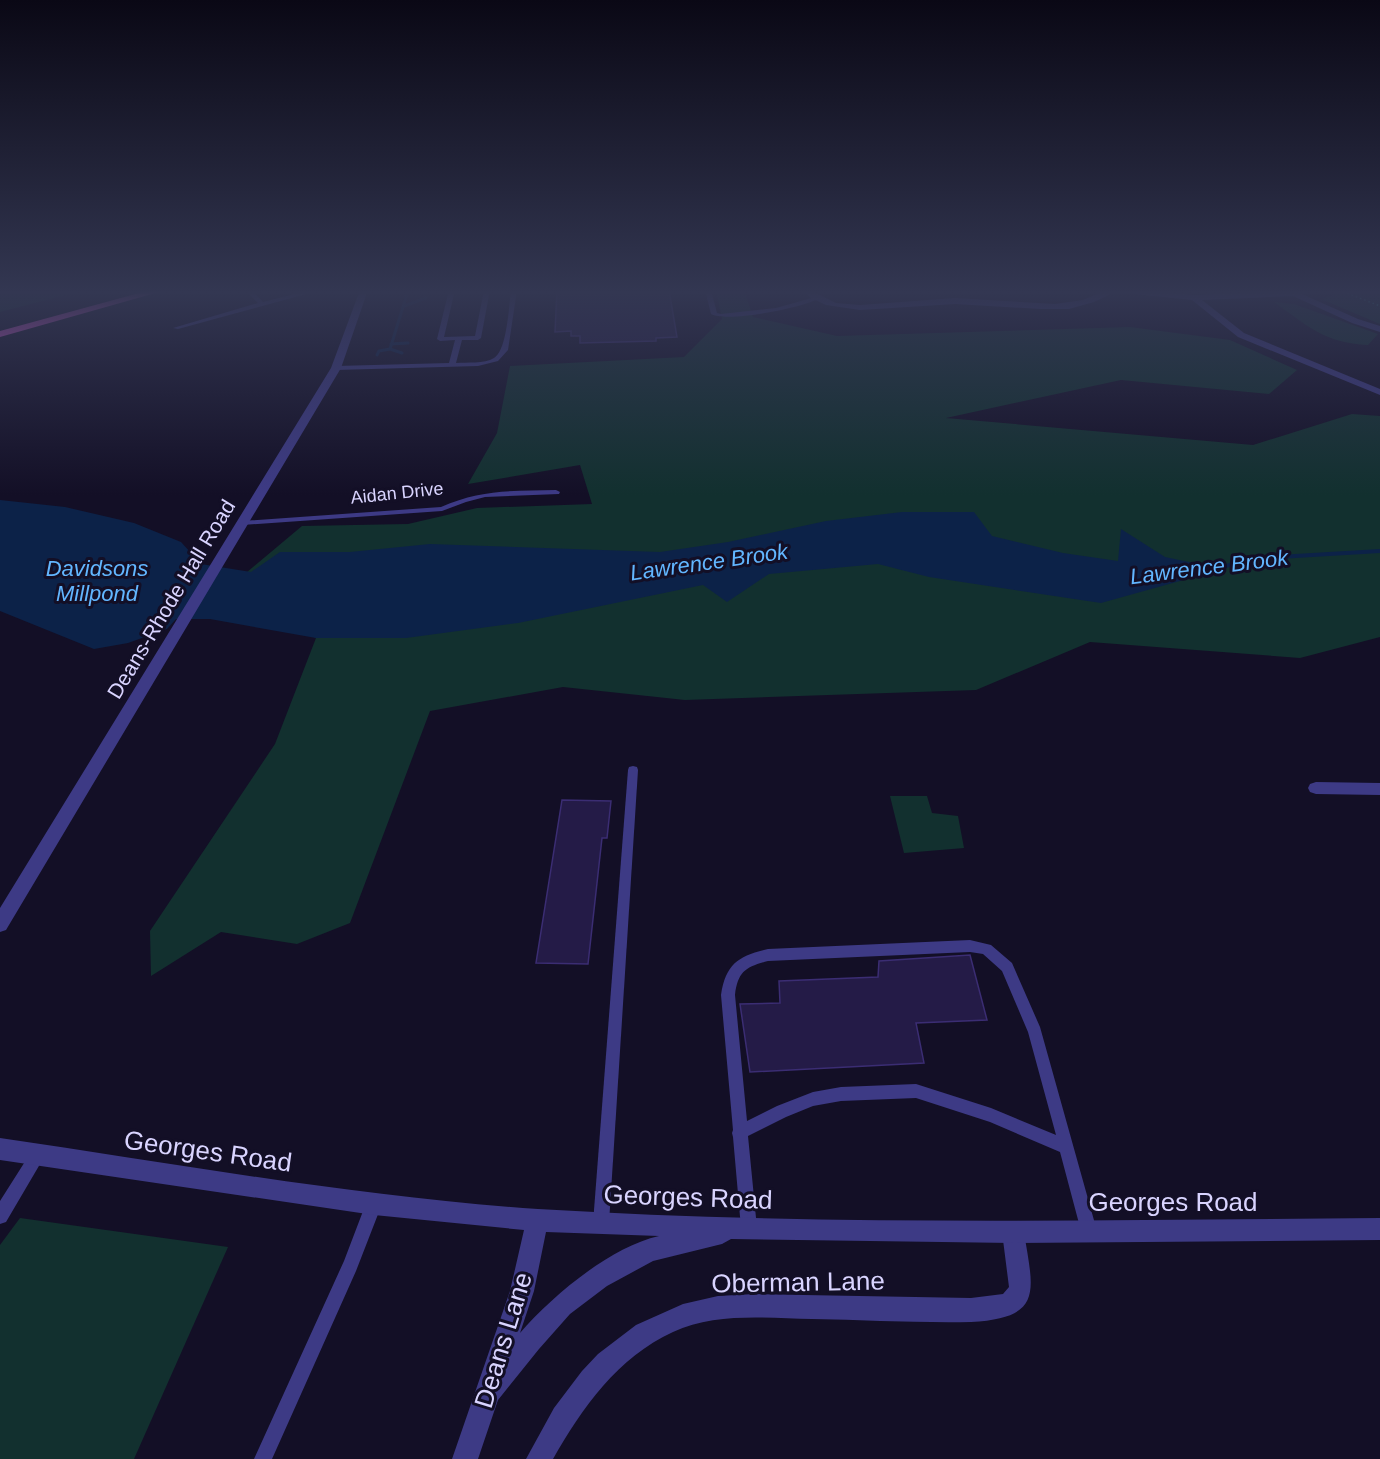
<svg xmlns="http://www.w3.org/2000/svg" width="1380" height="1459" viewBox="0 0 1380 1459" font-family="Arial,sans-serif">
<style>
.green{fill:#12302f}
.water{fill:#0c2248}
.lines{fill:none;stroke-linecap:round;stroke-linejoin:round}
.stream-far1{stroke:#0c2248;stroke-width:3}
.stream{stroke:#0c2248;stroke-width:4}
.building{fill:#241b47;stroke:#3b2d73;stroke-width:1.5}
.path{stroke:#2fb8b0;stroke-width:1.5;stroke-dasharray:1.5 3;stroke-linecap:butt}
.service{fill:#3d3a85;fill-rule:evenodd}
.minor{fill:#3d3a85;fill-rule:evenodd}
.tertiary{fill:#3d3a85;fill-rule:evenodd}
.trunk{fill:#e055d1;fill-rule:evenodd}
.labels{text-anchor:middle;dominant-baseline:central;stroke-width:6;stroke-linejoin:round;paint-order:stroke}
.far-street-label{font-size:18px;fill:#d9d4ff;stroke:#130f26}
.street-label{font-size:21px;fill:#d9d4ff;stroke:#130f26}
.water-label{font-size:22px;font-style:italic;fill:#62b6ff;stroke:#130f26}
.near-street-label{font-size:26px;fill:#d9d4ff;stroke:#130f26}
</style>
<rect width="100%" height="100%" fill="#130f26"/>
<g class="green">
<polygon points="0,290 85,290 0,312"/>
<polygon points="716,290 744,290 753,317 837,336 1130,327 1230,340 1297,370 1269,394 1121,380 946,418 1253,445 1352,414 1380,416 1380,637 1300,658 1090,642 976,690 685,700 563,687 430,711 350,923 297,944 221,932 151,976 150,931 275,744 316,638 221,594 302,526 408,524 477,508 592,504 580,465 468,484 497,433 510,366 684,357 722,319"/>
<polygon points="1350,290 1372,290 1380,293 1380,324 1321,299"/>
<path d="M1274,302L1294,304L1378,334L1368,345C1324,343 1308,326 1274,302Z"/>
<polygon points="890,796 927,796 932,813 958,816 964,848 904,853"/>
<polygon points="20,1218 228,1247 134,1459 0,1459 0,1245"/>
</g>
<polygon class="water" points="0,500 65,507 134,523 181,542 201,564 251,572 280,552 350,552 430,544 660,552 728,542 826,521 902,512 974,512 992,536 1063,553 1118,561 1121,529 1165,557 1223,569 1101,603 929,577 878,564 769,574 727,602 703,585 518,623 406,638 316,638 210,619 176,619 167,629 128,643 94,649 0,611"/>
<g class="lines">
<g class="stream-far1">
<polyline points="404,306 426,298"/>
<polyline points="391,344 408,343"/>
<polyline points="402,353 390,349 407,294"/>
<polyline points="377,355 379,351 390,349"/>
</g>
<polyline class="stream" points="1216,570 1245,559 1380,551"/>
</g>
<g class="building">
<polygon points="557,290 669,290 677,337 656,338 656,341 580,343 580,336 571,336 571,331 555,332"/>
<polygon points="562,800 611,801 607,838 602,838 588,964 536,963"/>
<polygon points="970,955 987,1020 916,1023 924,1063 750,1072 740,1004 780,1003 779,981 878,977 879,961"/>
</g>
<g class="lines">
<polyline class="path" points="1339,290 1380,306"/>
<g class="service">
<polygon points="245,290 252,290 263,302 310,290 321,290 178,329 173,328 258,303"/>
<path d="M449,290H455L444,337L475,336L484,290H490L481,338L478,340H462L456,363C467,362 484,364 494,358C507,351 509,305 511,290H517L508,350L498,361L478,366L336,370L333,368L336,366L449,363L455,340L440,341L437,339Z"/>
<path d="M705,290H711L717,313L721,314L776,308L815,297L818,299C800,308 728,323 711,314Z"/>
<path d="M556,490L560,492L559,494L485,497L466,502L442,511L242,525L238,523L242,521L441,507C481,489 513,491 556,490Z"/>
<polygon points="633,766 637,767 638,770 609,1223 607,1229 601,1231 595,1229 593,1223 628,770 629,767"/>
<path d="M970,940L991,945L1012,963L1040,1027L1097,1231L1095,1237L1089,1239L1083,1237L1081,1231L1060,1152L990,1122L916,1098L841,1101L813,1106L786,1117L748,1136L757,1228L755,1234L749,1236L743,1234L741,1228L733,1137L732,1133L733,1130L721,995C726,963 739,956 768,949ZM970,952L983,954L1002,971L1028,1032L1056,1135L991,1108L916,1084L841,1087L813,1092L777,1106L747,1121L735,995C738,971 746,967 768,961Z"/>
<polygon points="38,1146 43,1149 46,1154 43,1159 6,1222 0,1224 0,1201 33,1149"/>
<polygon points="374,1196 380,1198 382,1204 356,1271 272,1459 254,1459 344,1261 368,1198"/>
</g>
<g class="minor">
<polygon points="801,290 810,290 836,303 860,305 955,298 1055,304 1083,300 1106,290 1144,290 1194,295 1309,290 1302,294 1358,319 1380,326 1380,332 1352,323 1293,296 1202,300 1244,333 1380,389 1380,395 1238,337 1192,300 1115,292 1094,302 1069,309 1041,309 955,304 860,310 826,305 811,298"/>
<polygon points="1316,782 1380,783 1380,795 1316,794 1310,792 1308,788 1310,784"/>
<path d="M1013,1221L1021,1224L1024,1232C1033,1290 1045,1318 971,1322C918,1323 865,1320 812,1319C767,1318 715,1312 673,1332C618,1357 582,1408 553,1459H526L554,1408L582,1371L598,1354L636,1325L683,1304L718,1296L755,1294L971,1298L1003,1294L1009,1287L1002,1232L1005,1224Z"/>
</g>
<g class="tertiary">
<polygon points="360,290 368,290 341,368 6,930 0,932 0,908 331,368"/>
<path d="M0,1138C179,1164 358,1197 538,1209C818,1226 1100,1220 1380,1218V1240L1013,1243L731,1239L722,1244L653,1261L607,1286L570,1314L539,1349L498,1400L478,1459H452L510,1291L524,1230L374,1215L0,1160ZM546,1232L659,1236C610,1247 552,1296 520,1333L534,1291Z"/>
</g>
<polygon class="trunk" points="150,290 166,290 0,337 0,331"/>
</g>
<linearGradient id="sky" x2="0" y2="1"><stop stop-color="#0a0815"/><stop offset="0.59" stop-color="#333752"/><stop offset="1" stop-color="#333752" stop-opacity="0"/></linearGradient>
<rect width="1380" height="495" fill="url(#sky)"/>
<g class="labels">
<g class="far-street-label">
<text transform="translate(397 493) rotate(-6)">Aidan Drive</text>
</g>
<g class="street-label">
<text transform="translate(171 599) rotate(-59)">Deans-Rhode Hall Road</text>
</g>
<g class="water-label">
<text transform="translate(709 562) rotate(-8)">Lawrence Brook</text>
<text transform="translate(1209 567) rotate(-7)">Lawrence Brook</text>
<text x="97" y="568">Davidsons<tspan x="97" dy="25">Millpond</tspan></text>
</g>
<g class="near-street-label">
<text transform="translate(208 1151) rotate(8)">Georges Road</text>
<text transform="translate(688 1197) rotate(2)">Georges Road</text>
<text x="1173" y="1202">Georges Road</text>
<text transform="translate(798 1282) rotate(-1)">Oberman Lane</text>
<text transform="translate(503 1340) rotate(-73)">Deans Lane</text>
</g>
</g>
</svg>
